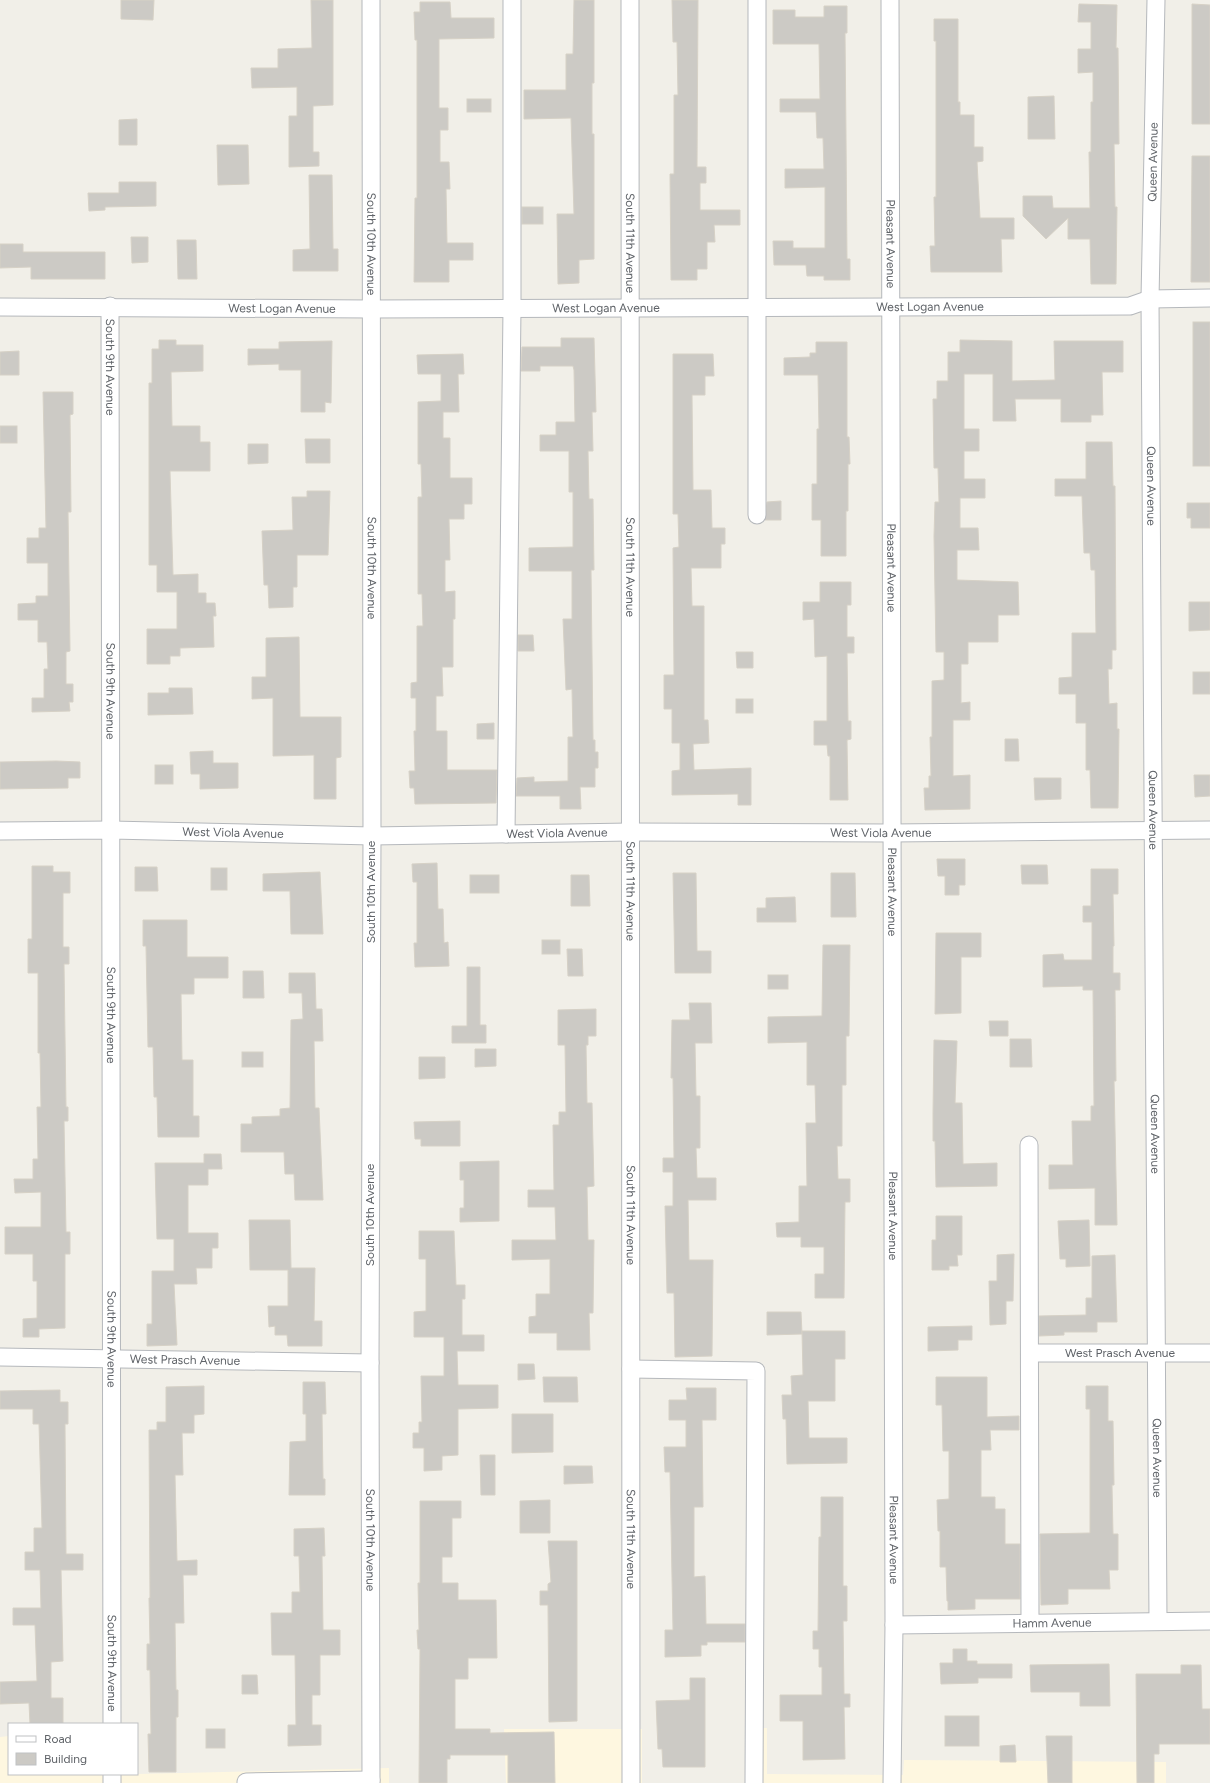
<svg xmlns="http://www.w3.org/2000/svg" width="1210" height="1783" viewBox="0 0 1210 1783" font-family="Figtree,sans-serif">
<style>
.commercial{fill:#fef7e0}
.building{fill:#cccac5;stroke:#d6d1c6}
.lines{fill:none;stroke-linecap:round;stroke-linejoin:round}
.minor-casing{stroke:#b5b8bc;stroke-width:19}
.minor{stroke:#fff;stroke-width:17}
.labels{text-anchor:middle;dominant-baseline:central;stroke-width:4;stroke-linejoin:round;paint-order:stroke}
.street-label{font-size:12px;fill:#5f6368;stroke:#fff}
</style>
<rect width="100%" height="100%" fill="#f1efe8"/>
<g class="commercial">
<polygon points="746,1728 767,1728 767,1774 903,1775 904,1760 1166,1762 1166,1783 746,1783"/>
<polygon points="504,1729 642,1729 642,1783 506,1783"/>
<polygon points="9,1736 9,1774 137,1774 389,1768 389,1783 0,1783 0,1737"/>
</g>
<g class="building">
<polygon points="121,0 154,0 153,20 121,19"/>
<polygon points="311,0 333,0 333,105 313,106 313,152 319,152 319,166 289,167 289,116 297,116 297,87 252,88 251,68 278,68 278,49 312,48"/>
<polygon points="574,0 594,0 594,83 592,83 592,134 594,134 594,259 579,260 579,283 558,284 557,214 574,214 571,118 524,119 524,90 566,90 566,54 573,54"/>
<polygon points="672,0 698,0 697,167 706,167 706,183 700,183 700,210 740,210 740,225 714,225 715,242 707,242 707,269 697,269 697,280 671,280 670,174 674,174 674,95 678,95 677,42 673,42"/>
<polygon points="420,2 450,2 451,18 494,18 494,38 439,39 439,108 448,108 448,130 440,130 440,162 449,162 450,189 446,189 447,243 473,243 473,260 449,260 449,282 414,282 415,198 417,198 417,40 415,40 414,12 420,12"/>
<polygon points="1079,4 1117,5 1116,48 1118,48 1119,144 1114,144 1115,207 1117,207 1116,284 1091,284 1090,239 1068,239 1068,218 1046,239 1023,216 1023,196 1052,196 1053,208 1090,208 1089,152 1091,152 1091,102 1093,102 1093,72 1078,73 1078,49 1091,49 1091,22 1078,22"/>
<polygon points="1192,4 1210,5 1210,124 1192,124"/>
<polygon points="824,6 847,6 847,33 845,33 846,137 847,259 850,259 850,280 824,280 824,276 807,276 806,265 774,265 773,241 793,241 793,248 825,248 825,187 785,188 785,169 824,169 823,138 817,138 816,112 780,112 780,99 820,99 819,44 773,44 773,10 795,10 795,17 824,17"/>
<polygon points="934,19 958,19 958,102 960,102 960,115 974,115 974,147 983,147 983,161 977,162 980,218 1014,218 1014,239 1001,239 1002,272 931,272 930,246 935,246 934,197 936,197 936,41 934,41"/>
<polygon points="1054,96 1055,139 1028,139 1028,97"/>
<rect x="467" y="99" width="24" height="13"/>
<polygon points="137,119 137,145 119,145 119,120"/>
<polygon points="217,145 248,145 249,184 218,185"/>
<polygon points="1192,156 1210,156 1210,282 1191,282"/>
<polygon points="309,175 332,175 333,249 338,249 338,271 293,271 293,250 310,249"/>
<polygon points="119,182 156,182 156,206 105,207 105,210 89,211 88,193 119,193"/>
<rect x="522" y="207" width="21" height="17"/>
<polygon points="131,237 148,237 148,262 132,263"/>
<polygon points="177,240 196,240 197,279 178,279"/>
<polygon points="0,244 23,244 23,252 105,252 105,279 31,279 31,267 0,268"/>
<rect x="1193" y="322" width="17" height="144"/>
<polygon points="561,338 594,338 596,412 592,412 593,451 588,451 589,499 593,499 594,570 591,570 593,740 595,740 595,752 598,752 598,768 595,768 595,787 580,787 581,809 560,809 560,796 516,796 517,778 534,777 534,782 568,781 568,737 573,737 572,689 566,690 563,619 572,619 572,571 529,571 529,548 573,547 573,492 569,492 569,451 540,451 540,435 556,435 556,422 575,422 574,370 573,366 540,366 540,371 521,371 522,347 561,347"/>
<polygon points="159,340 176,340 176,345 203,345 203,371 171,372 172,426 200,426 200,442 210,442 210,471 170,471 173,575 198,574 198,593 206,593 206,603 215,603 216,616 213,616 214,647 180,648 180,656 170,656 170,664 147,664 147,629 177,629 177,592 157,592 157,565 149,565 149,383 152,383 152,349 159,349"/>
<polygon points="960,340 1012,341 1012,381 1055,380 1054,341 1123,341 1123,372 1102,372 1103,415 1091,415 1091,422 1061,422 1061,399 1015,399 1016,421 993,421 993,374 964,374 964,429 979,429 979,451 964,451 964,479 985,479 985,498 960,498 960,528 978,528 979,550 957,550 957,580 1018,582 1019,615 998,615 998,642 968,642 968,664 961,664 961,703 970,702 970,720 953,720 953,776 970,775 970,809 925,810 924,788 929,788 929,776 931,776 930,737 932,737 932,681 944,680 944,652 936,652 934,536 935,502 939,502 938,468 934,468 933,399 937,399 937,381 948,381 948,352 960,352"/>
<polygon points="332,341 331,403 325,402 325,412 301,412 301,370 279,370 279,364 248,365 248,349 279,349 279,342"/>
<polygon points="816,342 847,342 847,437 849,437 850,464 848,464 848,511 846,511 846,556 821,556 821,520 812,520 812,484 817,484 817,429 819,429 818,375 784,375 784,358 810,357 810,353 816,353"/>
<polygon points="19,351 19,375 0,375 0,352"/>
<polygon points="463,354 464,374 458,374 459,412 443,412 443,438 450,438 450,478 472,478 472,504 464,504 464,519 449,519 450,560 445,560 445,592 455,591 455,619 453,619 453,667 442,667 443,696 436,696 436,731 447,731 447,770 497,770 496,803 415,804 414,788 410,788 409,771 415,771 414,731 416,731 416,698 411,698 411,683 417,682 417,626 423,626 422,594 418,594 418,497 422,497 421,464 418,464 418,402 441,401 441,374 418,374 417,355"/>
<polygon points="673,354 713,354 714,376 705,376 705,395 692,395 693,490 711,490 712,528 725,528 725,544 721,544 721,568 691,568 692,606 704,606 704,720 708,720 709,743 693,744 694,770 751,768 751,805 738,805 738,794 672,795 672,771 680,770 680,743 672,743 672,709 664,709 664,675 674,675 673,548 679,547 678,514 673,514"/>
<polygon points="43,392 73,392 73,414 70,415 71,512 68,512 70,651 66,652 66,684 73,684 73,702 69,702 70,711 32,712 32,698 44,698 44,669 48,669 47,642 38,642 38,620 18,620 18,604 36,603 36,596 48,596 48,563 27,563 27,538 39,538 39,528 46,528"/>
<rect x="0" y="426" width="17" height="17"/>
<polygon points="305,439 330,439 330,463 306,463"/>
<polygon points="1086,442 1112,442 1113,486 1115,486 1116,650 1112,650 1112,669 1108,669 1109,704 1117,703 1117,729 1119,729 1118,808 1091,808 1090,770 1086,770 1086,723 1076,723 1076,694 1059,694 1059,678 1072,677 1072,633 1096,633 1095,570 1091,570 1090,553 1084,553 1082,496 1055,496 1055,479 1086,479"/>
<polygon points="248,444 268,444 268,463 248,464"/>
<polygon points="307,491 330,491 328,555 297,555 297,587 293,587 293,607 269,608 268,585 264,585 262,531 293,530 292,497 307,497"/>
<polygon points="781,501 781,520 765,520 767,502"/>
<polygon points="1187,503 1210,503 1210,528 1191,528 1191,518 1187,518"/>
<polygon points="820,582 851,582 851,605 847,605 847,637 854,637 854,653 847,653 848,721 851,721 851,739 847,740 848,800 830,800 830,756 828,756 827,745 814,745 814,721 827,721 827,656 815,657 814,619 803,620 803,602 820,602"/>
<polygon points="1189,602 1210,602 1210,630 1189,631"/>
<polygon points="518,635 533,635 534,651 518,651"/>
<polygon points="299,637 300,717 341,717 341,757 336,758 336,799 314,799 314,755 273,756 273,698 252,699 252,677 266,677 266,638"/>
<polygon points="736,652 753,652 753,668 737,668"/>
<rect x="1193" y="672" width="17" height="22"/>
<polygon points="169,688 192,688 193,714 148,715 148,693 169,693"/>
<rect x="736" y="699" width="17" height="14"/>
<polygon points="494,723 494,739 477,739 477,724"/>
<polygon points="1005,739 1018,739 1019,761 1005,761"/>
<polygon points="213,751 213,763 238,763 238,788 200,789 200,774 191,774 190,752"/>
<polygon points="56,761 80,762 80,778 68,778 68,788 0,789 0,762"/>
<rect x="155" y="765" width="18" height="19"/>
<polygon points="1194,775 1210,775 1210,796 1195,797"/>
<polygon points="1034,778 1061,778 1061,799 1035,800"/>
<polygon points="937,859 965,859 965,885 959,885 959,895 945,895 945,876 938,876"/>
<polygon points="437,863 438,909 443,909 444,943 448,942 449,966 415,967 414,943 417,943 417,882 413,882 412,864"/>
<polygon points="1021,865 1047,865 1048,884 1022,884"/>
<polygon points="32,866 53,866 53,872 70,872 70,893 63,893 63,947 69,947 69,964 64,964 66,1107 68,1107 68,1121 64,1121 66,1232 70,1232 70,1254 65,1254 65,1328 39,1329 39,1337 23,1337 23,1319 37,1318 37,1281 33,1281 33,1254 5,1254 5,1227 41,1227 41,1192 15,1193 14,1179 33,1179 33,1159 38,1159 37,1107 41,1107 40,1053 38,1053 38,973 28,973 28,939 32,939"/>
<polygon points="135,867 157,867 158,891 135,891"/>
<rect x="211" y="868" width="16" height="22"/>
<polygon points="1091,869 1118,869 1118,894 1113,894 1114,946 1113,946 1113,973 1120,973 1120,990 1115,990 1116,1081 1114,1081 1117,1225 1095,1225 1095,1188 1049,1189 1049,1165 1073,1165 1072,1121 1091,1121 1091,1106 1094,1106 1093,990 1083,990 1083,986 1043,987 1043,955 1063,954 1064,960 1092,960 1092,922 1083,922 1083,906 1091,906"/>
<polygon points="320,872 323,934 291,934 290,891 263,891 263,874"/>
<polygon points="673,873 696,873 697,951 711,951 711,973 675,973"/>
<polygon points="831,873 855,873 856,917 831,917"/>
<rect x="470" y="875" width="29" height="18"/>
<polygon points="571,875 589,875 590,906 571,906"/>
<polygon points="795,897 796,922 757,922 757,908 766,908 766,898"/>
<polygon points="143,920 187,920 187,957 228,957 228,978 194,978 194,994 181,994 182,1060 193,1060 193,1116 199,1116 199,1137 158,1137 157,1097 154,1097 153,1047 148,1047 146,946 143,946"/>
<polygon points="936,933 981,933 981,957 961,957 961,1013 935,1014"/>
<rect x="542" y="940" width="18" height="14"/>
<polygon points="823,945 850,945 849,1036 846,1036 846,1085 842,1085 842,1146 837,1146 838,1179 850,1179 850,1202 845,1202 844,1298 815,1298 815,1274 824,1274 824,1247 801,1247 801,1237 777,1237 776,1223 799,1222 799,1186 807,1186 806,1123 816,1123 815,1085 807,1085 807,1042 768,1043 768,1017 822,1016"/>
<polygon points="567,949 582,949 583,976 568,976"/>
<polygon points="467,967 480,967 480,1025 486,1025 486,1043 452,1043 452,1026 467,1026"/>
<polygon points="243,971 263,971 264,998 243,998"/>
<polygon points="289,973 315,973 316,1009 322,1009 323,1041 314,1041 315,1108 319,1108 323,1200 295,1200 294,1174 285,1174 284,1152 241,1152 241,1124 252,1124 252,1117 280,1116 280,1109 290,1108 291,1020 303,1019 302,993 289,993"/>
<rect x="768" y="975" width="20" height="14"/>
<polygon points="689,1003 711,1003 712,1043 695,1043 696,1096 700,1096 700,1148 696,1148 697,1178 716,1178 716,1200 688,1200 689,1260 713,1260 712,1356 675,1357 674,1293 667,1293 666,1249 665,1206 673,1206 673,1172 663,1172 663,1158 674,1158 673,1078 671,1078 672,1020 690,1020"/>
<polygon points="596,1009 596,1036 588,1036 588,1045 586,1045 587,1103 592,1103 594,1186 587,1187 588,1240 594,1240 593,1313 589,1313 590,1350 557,1350 557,1333 529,1333 529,1317 536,1316 536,1294 550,1294 550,1259 512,1260 512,1240 556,1240 555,1207 528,1207 528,1190 554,1190 553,1125 559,1125 559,1112 566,1112 565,1045 558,1045 558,1010"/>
<polygon points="989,1021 1008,1021 1008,1036 990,1036"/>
<polygon points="1010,1039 1031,1039 1032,1067 1010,1067"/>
<polygon points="934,1040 957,1041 955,1103 962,1103 963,1164 997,1163 997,1186 936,1187 935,1141 933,1141 933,1114"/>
<polygon points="475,1049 496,1049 496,1066 475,1067"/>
<rect x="242" y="1052" width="21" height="15"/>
<polygon points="419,1057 445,1057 445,1078 419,1079"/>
<polygon points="460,1121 460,1146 421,1146 421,1139 415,1139 414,1122"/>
<polygon points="204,1154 221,1154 222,1169 208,1169 208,1185 188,1185 188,1233 218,1233 218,1248 212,1248 212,1268 196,1268 197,1284 174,1284 177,1345 147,1346 147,1324 152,1324 152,1271 174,1271 174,1239 157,1239 155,1163 204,1163"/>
<polygon points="499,1161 499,1221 460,1222 460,1208 464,1208 464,1180 460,1180 460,1162"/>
<polygon points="936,1216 962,1216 962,1255 957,1255 958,1266 949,1266 949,1270 932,1270 932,1240 936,1240"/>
<polygon points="249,1220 290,1220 291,1268 315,1268 314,1321 322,1321 322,1346 288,1346 287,1335 275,1335 275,1326 269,1327 268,1306 288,1306 288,1270 250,1270"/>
<polygon points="1089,1220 1090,1266 1066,1267 1066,1259 1060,1259 1058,1221"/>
<polygon points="419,1231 454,1231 456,1285 465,1285 465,1299 462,1299 462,1335 484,1335 484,1351 457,1351 458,1385 498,1385 498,1408 458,1409 458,1455 442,1456 442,1470 424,1471 424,1448 413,1448 413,1433 419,1433 419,1422 422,1422 421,1376 444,1376 444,1337 414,1337 414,1312 426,1311 426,1259 419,1259"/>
<polygon points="1014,1254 1013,1301 1006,1301 1006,1324 990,1325 989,1281 997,1281 997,1255"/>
<polygon points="1115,1255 1117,1322 1097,1322 1097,1332 1064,1332 1064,1335 1039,1336 1039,1316 1086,1315 1086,1298 1092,1298 1092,1256"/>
<polygon points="767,1312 801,1312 802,1334 767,1335"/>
<polygon points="972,1326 972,1340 958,1340 958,1350 928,1351 928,1327"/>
<polygon points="802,1331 845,1331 845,1359 835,1359 835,1401 808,1401 809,1438 847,1438 847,1463 787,1464 786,1419 783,1419 782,1395 792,1395 791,1376 803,1375"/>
<polygon points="518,1364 534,1364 535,1379 518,1380"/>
<polygon points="543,1377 577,1377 578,1402 544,1402"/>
<polygon points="936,1377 987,1377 987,1417 1019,1416 1019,1430 990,1430 991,1450 981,1450 981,1497 995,1497 995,1509 1005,1509 1005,1544 1020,1544 1020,1599 975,1599 975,1609 948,1610 948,1601 947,1601 946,1567 940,1567 940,1531 938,1531 937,1500 949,1499 949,1451 943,1451 942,1405 936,1405"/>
<polygon points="303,1382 325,1382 326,1414 322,1414 323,1479 325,1479 325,1495 289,1495 290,1442 306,1441 306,1414 303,1414"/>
<polygon points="204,1386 204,1414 194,1415 194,1433 182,1433 183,1475 175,1475 177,1561 197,1560 197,1575 183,1575 184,1623 175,1623 176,1690 178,1690 178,1717 176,1717 176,1772 149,1772 148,1734 151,1734 150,1670 147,1670 147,1644 150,1644 149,1598 150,1598 149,1430 157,1430 157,1422 166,1422 166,1387"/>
<polygon points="1086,1386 1108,1386 1108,1421 1113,1421 1114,1485 1112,1485 1113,1534 1118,1534 1118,1570 1109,1570 1110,1589 1068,1589 1068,1604 1041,1605 1040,1534 1090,1533 1090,1409 1086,1409"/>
<polygon points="686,1388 716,1388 716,1420 702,1420 703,1507 694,1507 694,1577 705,1576 706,1624 745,1624 745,1642 707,1642 707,1645 701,1645 701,1656 665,1657 665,1630 673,1630 670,1472 665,1472 664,1447 686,1447 686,1420 669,1420 669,1400 687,1400"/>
<polygon points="60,1390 60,1402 68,1402 68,1424 65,1424 66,1554 83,1554 83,1570 61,1570 63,1661 51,1662 51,1698 63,1698 63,1724 30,1724 29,1703 0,1704 0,1682 37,1681 35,1625 13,1625 13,1608 41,1608 40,1570 25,1570 25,1552 34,1552 34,1528 42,1528 39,1424 33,1424 33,1409 0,1409 0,1391"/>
<polygon points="512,1414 553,1414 553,1452 512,1453"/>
<polygon points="480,1455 495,1455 495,1495 481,1495"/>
<polygon points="564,1466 592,1466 593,1483 564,1484"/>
<polygon points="821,1497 843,1497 843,1586 847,1586 847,1621 843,1621 844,1694 850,1694 850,1707 844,1707 845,1759 803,1760 803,1721 780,1721 780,1695 822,1695 822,1667 819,1667 819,1649 813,1649 813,1631 818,1631 819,1537 821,1537"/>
<polygon points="550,1500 550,1533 520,1533 520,1501"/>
<polygon points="420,1501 461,1501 461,1518 452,1518 452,1557 442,1557 442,1583 458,1583 458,1600 496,1600 497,1658 468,1658 468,1679 455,1679 455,1729 490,1729 490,1733 554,1732 555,1783 508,1783 508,1755 450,1755 450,1759 447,1759 447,1783 419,1783 420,1649 418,1649 417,1630 419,1630 418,1583 420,1583"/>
<polygon points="324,1528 325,1556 322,1556 323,1630 340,1630 340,1655 320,1655 320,1695 312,1695 312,1725 321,1725 321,1745 288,1746 288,1725 296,1725 295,1655 272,1655 271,1613 292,1613 292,1592 300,1592 299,1556 294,1556 294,1529"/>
<polygon points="548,1541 577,1541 577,1721 549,1722 548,1605 540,1605 540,1591 548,1591 548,1584 551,1582"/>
<polygon points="953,1649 967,1649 967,1661 977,1661 977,1664 1012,1664 1012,1678 978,1678 978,1683 941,1684 940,1663 953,1663"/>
<polygon points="1109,1664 1110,1706 1080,1706 1080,1692 1031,1692 1030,1665"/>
<polygon points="1181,1665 1201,1665 1202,1709 1210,1709 1210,1744 1159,1744 1159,1754 1154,1754 1154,1783 1137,1783 1136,1674 1181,1674"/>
<polygon points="242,1675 257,1675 258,1694 242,1694"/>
<polygon points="690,1678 705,1678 705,1767 663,1767 662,1749 658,1749 656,1701 690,1700"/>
<rect x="945" y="1716" width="34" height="30"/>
<rect x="206" y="1729" width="19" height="19"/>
<polygon points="1046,1736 1072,1736 1072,1783 1048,1783"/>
<polygon points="1015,1745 1016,1762 1000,1762 1000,1746"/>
</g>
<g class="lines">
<defs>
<g id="minor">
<path id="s1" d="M371,0L372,836L370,1363L371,1783"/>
<path id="s2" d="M630,0L631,1783"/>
<path id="s3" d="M890,0L894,1625L892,1783"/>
<path id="s4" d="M1156,0L1150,299L1158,1621"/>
<path id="s5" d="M110,306L112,1724"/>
<path id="s6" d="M0,307L370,309L1130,306L1150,299L1210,298"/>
<polyline points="757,515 757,0"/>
<path id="s7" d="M0,831L111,830L372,836L630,832L892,833L1210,830"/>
<polyline points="506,834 512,308 512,0"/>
<polyline points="1029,1145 1030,1623"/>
<path id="s8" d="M1030,1353H1210"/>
<path id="s9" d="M0,1357L370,1363"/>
<polyline points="631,1369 756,1371 754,1783"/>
<path id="s10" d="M894,1625L1210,1621"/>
<polyline points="112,1774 112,1783"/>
<polyline points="246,1783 246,1782 371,1780"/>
</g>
</defs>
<use href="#minor" class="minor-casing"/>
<use href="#minor" class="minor"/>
</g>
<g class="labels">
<g class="street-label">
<text transform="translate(1153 162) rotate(-89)">Queen Avenue</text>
<text stroke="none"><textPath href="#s1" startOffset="244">South 10th Avenue</textPath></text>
<text stroke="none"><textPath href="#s2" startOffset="243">South 11th Avenue</textPath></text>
<text stroke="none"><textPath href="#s3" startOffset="244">Pleasant Avenue</textPath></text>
<text stroke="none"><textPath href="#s6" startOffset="930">West Logan Avenue</textPath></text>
<text stroke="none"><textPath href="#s6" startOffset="282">West Logan Avenue</textPath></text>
<text stroke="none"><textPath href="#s6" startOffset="606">West Logan Avenue</textPath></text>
<text stroke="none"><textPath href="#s5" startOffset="61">South 9th Avenue</textPath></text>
<text stroke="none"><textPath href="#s4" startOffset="486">Queen Avenue</textPath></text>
<text stroke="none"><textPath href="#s2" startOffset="567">South 11th Avenue</textPath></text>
<text stroke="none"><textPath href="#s1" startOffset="568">South 10th Avenue</textPath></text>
<text stroke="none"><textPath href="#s3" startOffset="568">Pleasant Avenue</textPath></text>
<text stroke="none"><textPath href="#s5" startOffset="385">South 9th Avenue</textPath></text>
<text stroke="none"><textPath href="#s4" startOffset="810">Queen Avenue</textPath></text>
<text stroke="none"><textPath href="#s7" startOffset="233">West Viola Avenue</textPath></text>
<text stroke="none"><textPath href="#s7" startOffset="557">West Viola Avenue</textPath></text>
<text stroke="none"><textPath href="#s7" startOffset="881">West Viola Avenue</textPath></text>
<text stroke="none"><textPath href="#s2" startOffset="891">South 11th Avenue</textPath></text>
<text transform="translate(371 892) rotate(-90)">South 10th Avenue</text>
<text stroke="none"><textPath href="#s3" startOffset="892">Pleasant Avenue</textPath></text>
<text stroke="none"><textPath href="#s5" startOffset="709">South 9th Avenue</textPath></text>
<text stroke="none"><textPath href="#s4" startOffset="1134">Queen Avenue</textPath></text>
<text transform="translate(370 1215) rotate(-90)">South 10th Avenue</text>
<text stroke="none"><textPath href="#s2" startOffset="1215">South 11th Avenue</textPath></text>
<text stroke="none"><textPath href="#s3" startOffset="1216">Pleasant Avenue</textPath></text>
<text stroke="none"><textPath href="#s5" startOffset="1033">South 9th Avenue</textPath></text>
<text stroke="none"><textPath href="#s8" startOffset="90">West Prasch Avenue</textPath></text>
<text stroke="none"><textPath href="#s9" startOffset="185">West Prasch Avenue</textPath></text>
<text stroke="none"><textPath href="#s4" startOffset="1458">Queen Avenue</textPath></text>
<text stroke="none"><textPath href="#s1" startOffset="1540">South 10th Avenue</textPath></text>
<text stroke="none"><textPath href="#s2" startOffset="1539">South 11th Avenue</textPath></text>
<text stroke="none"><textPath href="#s3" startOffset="1540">Pleasant Avenue</textPath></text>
<text stroke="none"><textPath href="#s10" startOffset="158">Hamm Avenue</textPath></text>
<text stroke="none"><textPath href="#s5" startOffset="1357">South 9th Avenue</textPath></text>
</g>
</g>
<rect x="8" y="1723" width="130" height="52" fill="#ffffff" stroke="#bfc1c3"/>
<rect x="16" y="1736" width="20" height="6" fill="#ffffff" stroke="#bfc1c3"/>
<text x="44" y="1743" font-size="12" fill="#5f6368">Road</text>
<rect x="16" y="1753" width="20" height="12" fill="#cccac5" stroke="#bfc1c3"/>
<text x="44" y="1763" font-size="12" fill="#5f6368">Building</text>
</svg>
